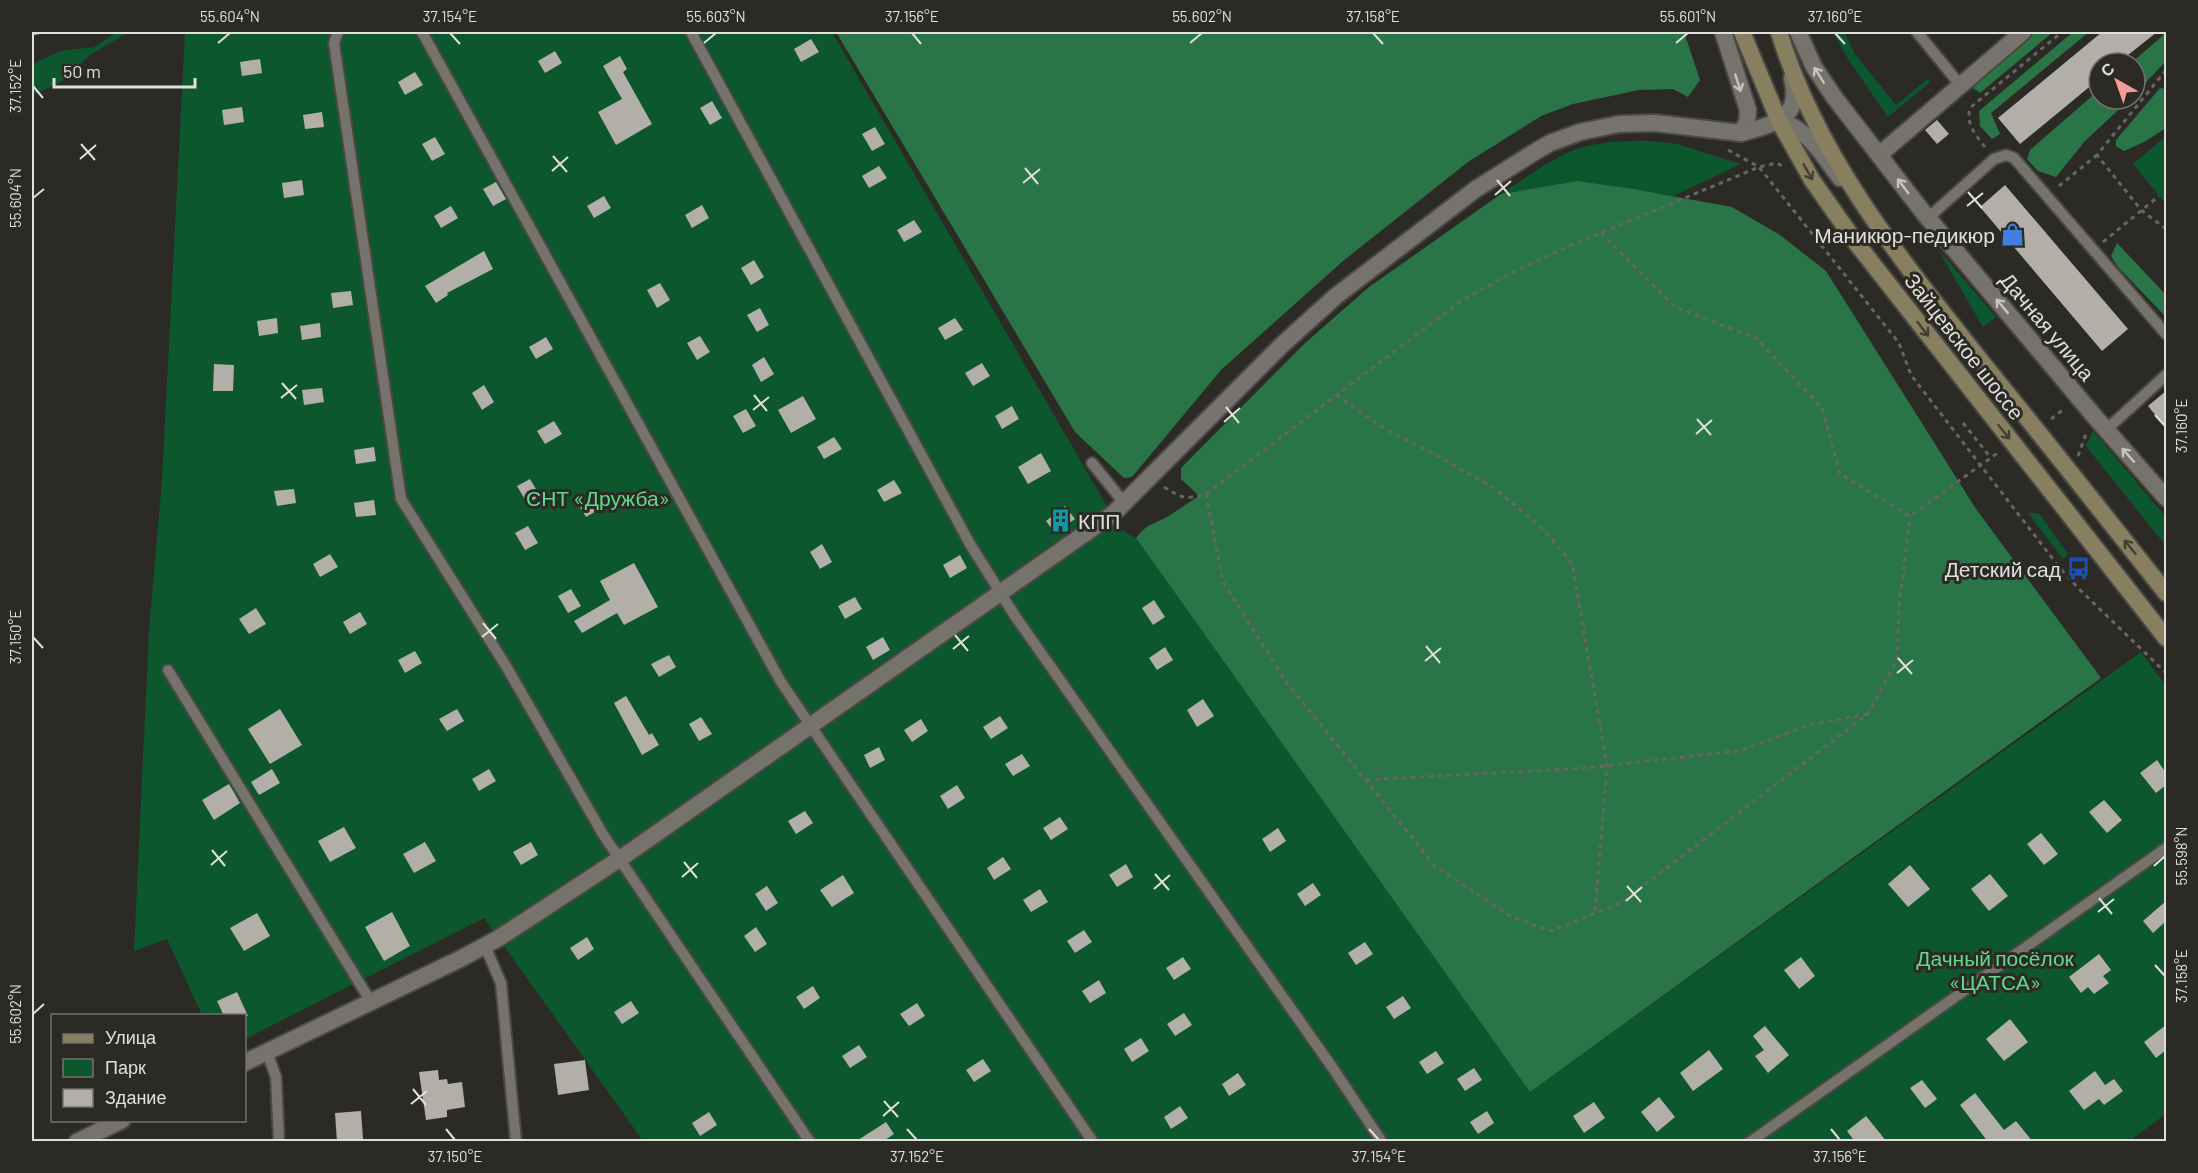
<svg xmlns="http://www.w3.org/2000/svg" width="2198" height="1173" viewBox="0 0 2198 1173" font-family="Barlow,sans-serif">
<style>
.green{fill:#0d572f}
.forest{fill:#2a7547}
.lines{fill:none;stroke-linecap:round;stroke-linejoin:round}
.stream{stroke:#6a9ca9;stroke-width:5}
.building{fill:#b2afa8}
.service-casing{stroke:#4a4843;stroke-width:14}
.minor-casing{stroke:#4a4843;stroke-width:20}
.tertiary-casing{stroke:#4a4843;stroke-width:20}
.secondary-casing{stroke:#4a4843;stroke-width:20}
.path{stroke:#686662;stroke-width:3;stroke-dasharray:4.5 4.5;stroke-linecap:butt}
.service{stroke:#75736c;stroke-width:10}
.minor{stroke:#75736c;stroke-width:16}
.tertiary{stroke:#75736c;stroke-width:16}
.secondary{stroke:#887f61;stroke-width:16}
.oneway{stroke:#c5c4bf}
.oneway2{stroke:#433f34}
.ticks{fill:none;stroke:#e0dfdb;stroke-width:2}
.labels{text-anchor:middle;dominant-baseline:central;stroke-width:6;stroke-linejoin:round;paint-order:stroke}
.poi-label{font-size:21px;fill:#e0dfdb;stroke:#2c2a25;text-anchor:end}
.street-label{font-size:21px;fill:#e0dfdb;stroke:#2c2a25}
.park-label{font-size:21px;fill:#5ddc8e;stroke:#2c2a25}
.neatline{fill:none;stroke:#e0dfdb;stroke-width:2}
.ticks-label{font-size:15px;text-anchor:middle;fill:#e0dfdb}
</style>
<rect width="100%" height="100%" fill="#2c2a25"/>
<g class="green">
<polygon points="116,32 129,32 90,55 61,82 35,94 32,93 32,64 60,51 95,47"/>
<polygon points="185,32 832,32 1112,515 1124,531 1136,538 1530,1092 2141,652 2166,686 2166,1114 2129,1141 643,1141 484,918 245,1039 244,1016 202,1015 167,939 134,951 149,630 162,480"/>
<polygon points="1833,32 1844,32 1855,54 1896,105 1928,79 1930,82 1888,117 1848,59"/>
<polygon points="2166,136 2166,204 2133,164"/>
<path d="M1649,141L1677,144L1741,164L1673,196L1577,181L1501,194C1527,177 1562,150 1592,145C1611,141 1630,141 1649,141Z"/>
<polygon points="1939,250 1996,317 1983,327 1944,260"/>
<polygon points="2093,431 2166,517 2166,546 2086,446"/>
<polygon points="2028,513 2039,513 2068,554 2063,559"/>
</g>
<g class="forest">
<polygon points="836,32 1684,32 1700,80 1688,97 1673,89 1639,90 1573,104 1541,116 1468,162 1343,261 1221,370 1132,477 1124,478 1075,432"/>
<polygon points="2035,32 2053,32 1980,93 1973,88 1979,79"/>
<polygon points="2073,32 2089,32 1991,113 2000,134 1992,139 1980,126 1979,111"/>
<polygon points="2166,33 2166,61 2135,94 2135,63 2131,63"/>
<polygon points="2160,88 2166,89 2166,128 2144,142 2124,151 2116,146 2116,140"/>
<polygon points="2099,90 2099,99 2130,99 2085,141 2056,177 2038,171 2027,159 2030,150"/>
<path d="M1577,181L1633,189L1732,207L1780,235L1826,271L1976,509L2101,678L1530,1092L1136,538C1148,523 1152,525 1167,517C1178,510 1188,503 1199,496L1181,479V468L1304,344L1369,287L1501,194Z"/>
<polygon points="2117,243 2166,295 2166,317 2117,266 2111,256"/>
</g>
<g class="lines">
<polyline class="stream" points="32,33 38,32"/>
</g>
<g class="building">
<polygon points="2102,32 2157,32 2118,63 2099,63 2099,79 2020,144 1998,118"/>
<polygon points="811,39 819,52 801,62 794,49"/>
<polygon points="555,51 562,63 545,73 538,61"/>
<polygon points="620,56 627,69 623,72 652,124 616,145 598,112 622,99 603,66"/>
<polygon points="260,59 262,73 242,76 240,62"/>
<polygon points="415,72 423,85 405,95 398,82"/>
<polygon points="712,101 722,118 710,125 700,108"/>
<polygon points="242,107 244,122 224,125 222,110"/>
<polygon points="322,112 324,127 305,129 303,115"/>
<polygon points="1937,120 1949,134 1937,144 1925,130"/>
<polygon points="875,127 885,144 872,151 862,134"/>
<polygon points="435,137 445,154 432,161 422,144"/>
<polygon points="879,166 887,178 869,188 862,176"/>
<polygon points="302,180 304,195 284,198 282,183"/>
<polygon points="496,182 506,199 493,206 483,189"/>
<polygon points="2005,185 2128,329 2102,351 1980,207"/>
<polygon points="604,196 611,208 594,218 587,206"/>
<polygon points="702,205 709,218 692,228 685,215"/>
<polygon points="451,206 458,218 441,228 434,216"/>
<polygon points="914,220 922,232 904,242 897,230"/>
<polygon points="484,251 493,269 447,293 448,295 436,303 425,286"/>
<polygon points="754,260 764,277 751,285 741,268"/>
<polygon points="660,283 670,300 657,308 647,290"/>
<polygon points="351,291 353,305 333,308 331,293"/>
<polygon points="760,308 769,325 757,332 747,315"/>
<polygon points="277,318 278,333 259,336 257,321"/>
<polygon points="955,318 963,330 945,340 938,328"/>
<polygon points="320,323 321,337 302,340 300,326"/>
<polygon points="700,336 710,352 697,360 687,343"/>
<polygon points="546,337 553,349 536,359 529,347"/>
<polygon points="764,357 774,374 761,382 752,365"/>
<polygon points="982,363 990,376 973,386 965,373"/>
<polygon points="214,364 234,365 233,391 213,391"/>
<polygon points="484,385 494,402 482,410 472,393"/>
<polygon points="322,388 324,402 304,405 302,390"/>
<polygon points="2166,391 2166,428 2148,406"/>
<polygon points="803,396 816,419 791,433 778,410"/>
<polygon points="1012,406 1019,419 1002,429 995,416"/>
<polygon points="746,409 756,426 743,433 733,416"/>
<polygon points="554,421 562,434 545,444 537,431"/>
<polygon points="834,437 842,449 824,459 817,447"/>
<polygon points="374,447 376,461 356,464 354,450"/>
<polygon points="1041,453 1051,471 1028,484 1018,467"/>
<polygon points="530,479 540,496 527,503 517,486"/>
<polygon points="894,480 902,493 884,502 877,490"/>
<polygon points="294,489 296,503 277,506 274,491"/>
<polygon points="596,495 603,507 586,517 579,505"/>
<polygon points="374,500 376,515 356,517 354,503"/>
<polygon points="1065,506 1075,519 1055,533 1046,521"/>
<polygon points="528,526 538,543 525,550 515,533"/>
<polygon points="822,544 832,562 820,569 810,552"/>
<polygon points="330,554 338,567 320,577 313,564"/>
<polygon points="960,555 967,568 950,578 943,565"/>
<polygon points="634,563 658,607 624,625 617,613 582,633 574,621 610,600 600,581"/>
<polygon points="571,589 581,606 568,613 558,596"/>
<polygon points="855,597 862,609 845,619 838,606"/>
<polygon points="1154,600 1165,617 1153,625 1142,608"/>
<polygon points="256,608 266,624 249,634 239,619"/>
<polygon points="360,612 367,624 350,634 343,622"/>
<polygon points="883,637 890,650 873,660 866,647"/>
<polygon points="1165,647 1173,660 1157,670 1149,658"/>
<polygon points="415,651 422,663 405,673 398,660"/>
<polygon points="669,655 676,667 659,677 651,664"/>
<polygon points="626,696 649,735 652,733 659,745 642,755 614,703"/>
<polygon points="1203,699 1214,716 1197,727 1187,710"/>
<polygon points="280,709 302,745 270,764 248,729"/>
<polygon points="457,709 464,721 447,731 439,719"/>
<polygon points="1000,716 1008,728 991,739 983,727"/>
<polygon points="701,717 712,734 699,741 689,724"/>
<polygon points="921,719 928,731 912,742 904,730"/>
<polygon points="879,747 885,760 870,768 864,755"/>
<polygon points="1022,754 1030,766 1013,776 1005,764"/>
<polygon points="2157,760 2166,773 2166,785 2156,793 2140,773"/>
<polygon points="272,769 280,783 259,795 251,782"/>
<polygon points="489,769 496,781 479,791 472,779"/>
<polygon points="229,784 240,803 214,820 202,800"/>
<polygon points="957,785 965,798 948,809 940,796"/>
<polygon points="2104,800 2122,820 2107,833 2089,812"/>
<polygon points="805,811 813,823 796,834 788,821"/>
<polygon points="1060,817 1068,829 1051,840 1043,828"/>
<polygon points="344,827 356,848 330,862 318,841"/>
<polygon points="1278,828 1286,841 1270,852 1262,839"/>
<polygon points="2041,833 2058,854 2044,865 2027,844"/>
<polygon points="425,842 436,861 414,873 403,854"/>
<polygon points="531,842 538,855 521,865 513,852"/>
<polygon points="1003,857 1011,869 994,880 987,868"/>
<polygon points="1126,864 1133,877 1117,887 1109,875"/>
<polygon points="1910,865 1930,889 1908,907 1888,884"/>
<polygon points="1990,874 2008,896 1989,911 1971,889"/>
<polygon points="843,875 854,893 832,907 820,890"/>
<polygon points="1313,883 1321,895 1305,906 1297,894"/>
<polygon points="767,886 778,903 766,911 755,894"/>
<polygon points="1040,889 1048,902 1031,912 1023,900"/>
<polygon points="2166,901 2166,921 2153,933 2143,921"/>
<polygon points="392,912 410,946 384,961 365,927"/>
<polygon points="257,913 270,936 244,951 230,928"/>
<polygon points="756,927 767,944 755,952 744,936"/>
<polygon points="1084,930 1092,942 1075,953 1067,941"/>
<polygon points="587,937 594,949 578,960 570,948"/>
<polygon points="1365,942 1373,954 1356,965 1348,953"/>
<polygon points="2099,954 2111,970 2103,976 2109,983 2094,994 2088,987 2081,993 2069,977"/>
<polygon points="1183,957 1191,969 1174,980 1166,968"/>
<polygon points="1801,957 1815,976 1799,989 1784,970"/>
<polygon points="1099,980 1106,993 1090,1003 1082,991"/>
<polygon points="813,986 820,998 804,1009 796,997"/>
<polygon points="237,992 248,1016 224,1016 217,1001"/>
<polygon points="1403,996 1411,1008 1394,1019 1386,1007"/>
<polygon points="631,1001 639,1013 622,1024 614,1012"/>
<polygon points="917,1003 925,1016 909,1026 900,1014"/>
<polygon points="1184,1013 1192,1025 1175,1036 1167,1024"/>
<polygon points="2010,1019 2028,1042 2004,1061 1986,1039"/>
<polygon points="2166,1025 2166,1050 2156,1058 2144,1042"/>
<polygon points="1765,1026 1789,1055 1768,1073 1755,1056 1764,1050 1753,1036"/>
<polygon points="1141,1038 1149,1051 1132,1062 1124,1049"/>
<polygon points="859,1045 867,1057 850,1068 842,1056"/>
<polygon points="1709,1050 1723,1069 1693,1091 1680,1073"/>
<polygon points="1436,1051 1444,1063 1427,1074 1419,1062"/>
<polygon points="983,1059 991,1071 974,1082 966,1070"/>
<polygon points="585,1060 589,1090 558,1095 554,1064"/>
<polygon points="1474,1068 1482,1080 1465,1091 1457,1079"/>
<polygon points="438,1070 439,1080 447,1079 448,1084 462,1082 465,1107 447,1110 447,1117 426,1120 419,1072"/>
<polygon points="2095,1071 2105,1085 2114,1079 2123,1091 2104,1105 2099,1099 2084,1110 2069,1091"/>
<polygon points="1238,1073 1246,1085 1229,1096 1222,1084"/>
<polygon points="1922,1080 1937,1099 1925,1108 1910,1088"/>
<polygon points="1975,1093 2004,1130 2016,1121 2033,1142 1988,1142 1960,1105"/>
<polygon points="1659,1097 1675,1117 1657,1132 1641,1112"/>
<polygon points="1594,1102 1605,1118 1584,1133 1573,1116"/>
<polygon points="1180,1106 1188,1118 1171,1129 1164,1117"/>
<polygon points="361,1111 363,1139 337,1142 335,1113"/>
<polygon points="1487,1111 1494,1123 1478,1134 1470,1122"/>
<polygon points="709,1112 717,1125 700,1136 692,1123"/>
<polygon points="1866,1116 1887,1142 1855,1142 1847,1131"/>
<polygon points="886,1122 894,1134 882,1142 855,1142"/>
</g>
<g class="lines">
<defs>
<g id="service">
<polyline points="338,32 334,43 401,499 506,666 604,836 810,1142"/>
<polyline points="422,32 781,682 1093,1142"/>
<polyline points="691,32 970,544 1015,616 1332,1067 1382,1142"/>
<polyline points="1917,32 1961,86"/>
<polyline points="1928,218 1994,159 2006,155 2014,158 2166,334"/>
<polyline points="2106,430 2166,375"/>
<polyline points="1092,463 1125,504"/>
<polyline points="168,670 371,1002"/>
<polyline points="485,946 501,983 516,1142"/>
<polyline points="267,1052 276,1077 279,1142"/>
<polyline points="1750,1142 2166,848"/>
</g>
<g id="minor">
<polyline points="1798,32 1814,67 1834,97 1923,212 2095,417 2166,498"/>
<polyline points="1879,155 2023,32"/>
</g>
<g id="tertiary">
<polyline points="1723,32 1748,110 1747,122 1741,133"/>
<path d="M1779,121C1808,129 1823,155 1840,178"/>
<path d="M244,1063L460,959L499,938L627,854L1113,514L1284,343L1336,296L1476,189L1533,153L1550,143L1580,132L1619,124L1655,123L1741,133C1773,124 1803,119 1792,78"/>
<polyline points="77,1142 122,1120"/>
</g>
<g id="secondary">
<polyline points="1742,32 1779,121 1812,180 1857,244 2166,638"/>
<path d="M1779,32C1818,160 1903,262 1985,366C2046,441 2106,517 2166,593"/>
</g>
</defs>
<use href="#service" class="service-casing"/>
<use href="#minor" class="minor-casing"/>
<use href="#tertiary" class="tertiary-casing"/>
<use href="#secondary" class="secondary-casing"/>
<g class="path">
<polyline points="2166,70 2097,155 2141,210 2166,229"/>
<path d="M1985,147C1976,136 1964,121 1971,107L2062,32"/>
<polyline points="1728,150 1759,167 1899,343 1911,375 2059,567 2078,588 2166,673"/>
<polyline points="2059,186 2097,155"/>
<polyline points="1601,233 1675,307 1756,338 1822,408 1840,474 1910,516 1999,452"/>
<polyline points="2103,242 2159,196"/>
<polyline points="1336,395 1385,429 1425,449 1494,488 1543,529 1572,563 1607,766 1595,913"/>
<polyline points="2051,419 2064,409"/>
<polyline points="1963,423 1991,458"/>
<polyline points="2078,456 2086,434"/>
<path d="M1164,487C1181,498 1186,500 1206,494L1461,301L1510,274L1560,250L1759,167L1777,163L1784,167"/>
<polyline points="1206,494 1223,582 1287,683 1435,866 1510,916 1551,931 1621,903 1868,714 1897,660 1899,607 1910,516"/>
<polyline points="1366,780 1585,768 1739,751 1809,725 1867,714"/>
</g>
<use href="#service" class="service"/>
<use href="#minor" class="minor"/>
<use href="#tertiary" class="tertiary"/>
<use href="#secondary" class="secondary"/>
</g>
<defs><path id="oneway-shaft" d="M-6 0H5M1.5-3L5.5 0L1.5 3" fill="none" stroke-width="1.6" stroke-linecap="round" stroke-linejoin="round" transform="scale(1.5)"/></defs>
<g class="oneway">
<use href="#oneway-shaft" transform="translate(1819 75) rotate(-122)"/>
<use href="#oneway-shaft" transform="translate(1738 83) rotate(72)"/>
<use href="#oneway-shaft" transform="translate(1903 186) rotate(-127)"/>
<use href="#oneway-shaft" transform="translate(2002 306) rotate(-130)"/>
<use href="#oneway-shaft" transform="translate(2128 455) rotate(-132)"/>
</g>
<g class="oneway2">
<use href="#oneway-shaft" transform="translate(1808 172) rotate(60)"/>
<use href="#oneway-shaft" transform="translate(1923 329) rotate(52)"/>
<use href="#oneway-shaft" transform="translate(2004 432) rotate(51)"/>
<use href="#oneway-shaft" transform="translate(2130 547) rotate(-129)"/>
</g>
<path class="ticks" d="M450,33L460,44M912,33L921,44M1373,33L1383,44M1835,33L1845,44M218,43L230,33M704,43L716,33M1190,43L1202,33M1676,43L1688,33M33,86L43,98M81,144L95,160M553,156L567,172M80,159L96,145M1025,168L1038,184M552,171L568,157M1497,180L1510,196M1023,183L1040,169M1968,192L1982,208M1495,195L1511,181M33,198L44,189M1967,206L1983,193M282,383L296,399M754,395L767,411M281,398L297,385M1226,407L1239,423M753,410L769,397M2155,415L2165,426M1697,419L1711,435M1224,422L1240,408M1696,434L1712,420M483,623L496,639M955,635L968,651M33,637L43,648M482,637L498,624M1426,646L1440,663M953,649L969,636M1898,658L1912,674M1425,661L1441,648M1897,673L1913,660M212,850L225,866M684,862L697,878M211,865L227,851M2154,866L2165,856M1155,874L1169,890M682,877L698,863M1627,886L1641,902M1154,889L1170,875M2099,898L2112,914M1626,901L1642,887M2098,912L2114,899M2155,965L2165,976M33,1014L44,1004M413,1089L426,1105M884,1101L898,1117M411,1104L427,1091M883,1116L899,1102M446,1129L455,1140M907,1129L917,1140M1369,1129L1379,1140M1831,1129L1840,1140"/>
<defs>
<symbol id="shop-bare" viewBox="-9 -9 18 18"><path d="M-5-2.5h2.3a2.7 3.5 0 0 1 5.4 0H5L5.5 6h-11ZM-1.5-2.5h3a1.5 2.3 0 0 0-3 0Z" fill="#3f7fe0" stroke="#2c2a25" stroke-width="2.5" paint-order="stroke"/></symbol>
<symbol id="building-bare" viewBox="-9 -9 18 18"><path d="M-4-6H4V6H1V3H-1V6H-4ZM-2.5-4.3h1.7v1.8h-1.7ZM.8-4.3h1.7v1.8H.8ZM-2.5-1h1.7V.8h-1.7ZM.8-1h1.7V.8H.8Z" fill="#0f9aa8" stroke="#2c2a25" stroke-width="2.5" paint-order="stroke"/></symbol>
<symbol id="bus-bare" viewBox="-9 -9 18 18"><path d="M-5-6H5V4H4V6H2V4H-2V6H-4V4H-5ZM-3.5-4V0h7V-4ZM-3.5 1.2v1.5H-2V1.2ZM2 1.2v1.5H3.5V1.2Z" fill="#1a4fb4" stroke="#2c2a25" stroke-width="2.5" paint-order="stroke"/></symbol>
</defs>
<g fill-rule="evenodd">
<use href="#shop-bare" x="1996" y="218" width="33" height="33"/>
<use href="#building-bare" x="1044" y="504" width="33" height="33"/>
<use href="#bus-bare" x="2062" y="552" width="33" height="33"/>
</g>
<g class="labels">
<g class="poi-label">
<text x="1995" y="234">Маникюр-педикюр</text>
<text x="1078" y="520" text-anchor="start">КПП</text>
<text x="2061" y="568">Детский сад</text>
</g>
<g class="street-label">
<text transform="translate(2048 326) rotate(50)">Дачная улица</text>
<text transform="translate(1965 346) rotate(52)">Зайцевское шоссе</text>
</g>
<g class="park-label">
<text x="598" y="497">СНТ «Дружба»</text>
<text x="1995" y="957">Дачный посёлок<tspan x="1995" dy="24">«ЦАТСА»</tspan></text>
</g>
</g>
<rect width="2198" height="1173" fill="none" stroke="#2c2a25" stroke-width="66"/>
<rect x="51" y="1014" width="195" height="108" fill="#2c2a25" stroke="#74726e" stroke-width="1.5"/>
<rect x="63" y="1034" width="30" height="9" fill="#887f61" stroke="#74726e" stroke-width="1.5"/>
<text x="105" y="1044" font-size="18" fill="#e0dfdb">Улица</text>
<rect x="63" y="1059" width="30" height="18" fill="#0d572f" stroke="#74726e" stroke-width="1.5"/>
<text x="105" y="1074" font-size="18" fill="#e0dfdb">Парк</text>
<rect x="63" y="1089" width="30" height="18" fill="#b2afa8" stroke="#74726e" stroke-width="1.5"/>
<text x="105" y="1104" font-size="18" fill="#e0dfdb">Здание</text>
<g transform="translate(2117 81) rotate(320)"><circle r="28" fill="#2c2a25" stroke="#74726e" stroke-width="1.5"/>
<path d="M0-4.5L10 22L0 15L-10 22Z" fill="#f59b99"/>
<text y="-9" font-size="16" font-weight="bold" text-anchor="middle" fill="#e0dfdb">С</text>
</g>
<path d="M54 78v9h141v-9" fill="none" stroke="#e0dfdb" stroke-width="3"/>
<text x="63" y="78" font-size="18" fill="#e0dfdb" stroke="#2c2a25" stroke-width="4.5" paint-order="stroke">50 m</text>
<rect x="33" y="33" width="2132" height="1107" class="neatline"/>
<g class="ticks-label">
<text x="230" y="22">55.604°N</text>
<text x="450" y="22">37.154°E</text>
<text x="716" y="22">55.603°N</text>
<text x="912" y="22">37.156°E</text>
<text x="1202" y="22">55.602°N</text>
<text x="1373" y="22">37.158°E</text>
<text x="1688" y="22">55.601°N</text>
<text x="1835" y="22">37.160°E</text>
<text transform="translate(16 86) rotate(-90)" y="5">37.152°E</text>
<text transform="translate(16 198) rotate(-90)" y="5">55.604°N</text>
<text transform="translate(2182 426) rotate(-90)" y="5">37.160°E</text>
<text transform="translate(16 637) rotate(-90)" y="5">37.150°E</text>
<text transform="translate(2182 856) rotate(-90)" y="5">55.598°N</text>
<text transform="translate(2182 976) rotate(-90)" y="5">37.158°E</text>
<text transform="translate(16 1014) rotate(-90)" y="5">55.602°N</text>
<text x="455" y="1162">37.150°E</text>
<text x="917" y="1162">37.152°E</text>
<text x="1379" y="1162">37.154°E</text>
<text x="1840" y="1162">37.156°E</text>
</g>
</svg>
